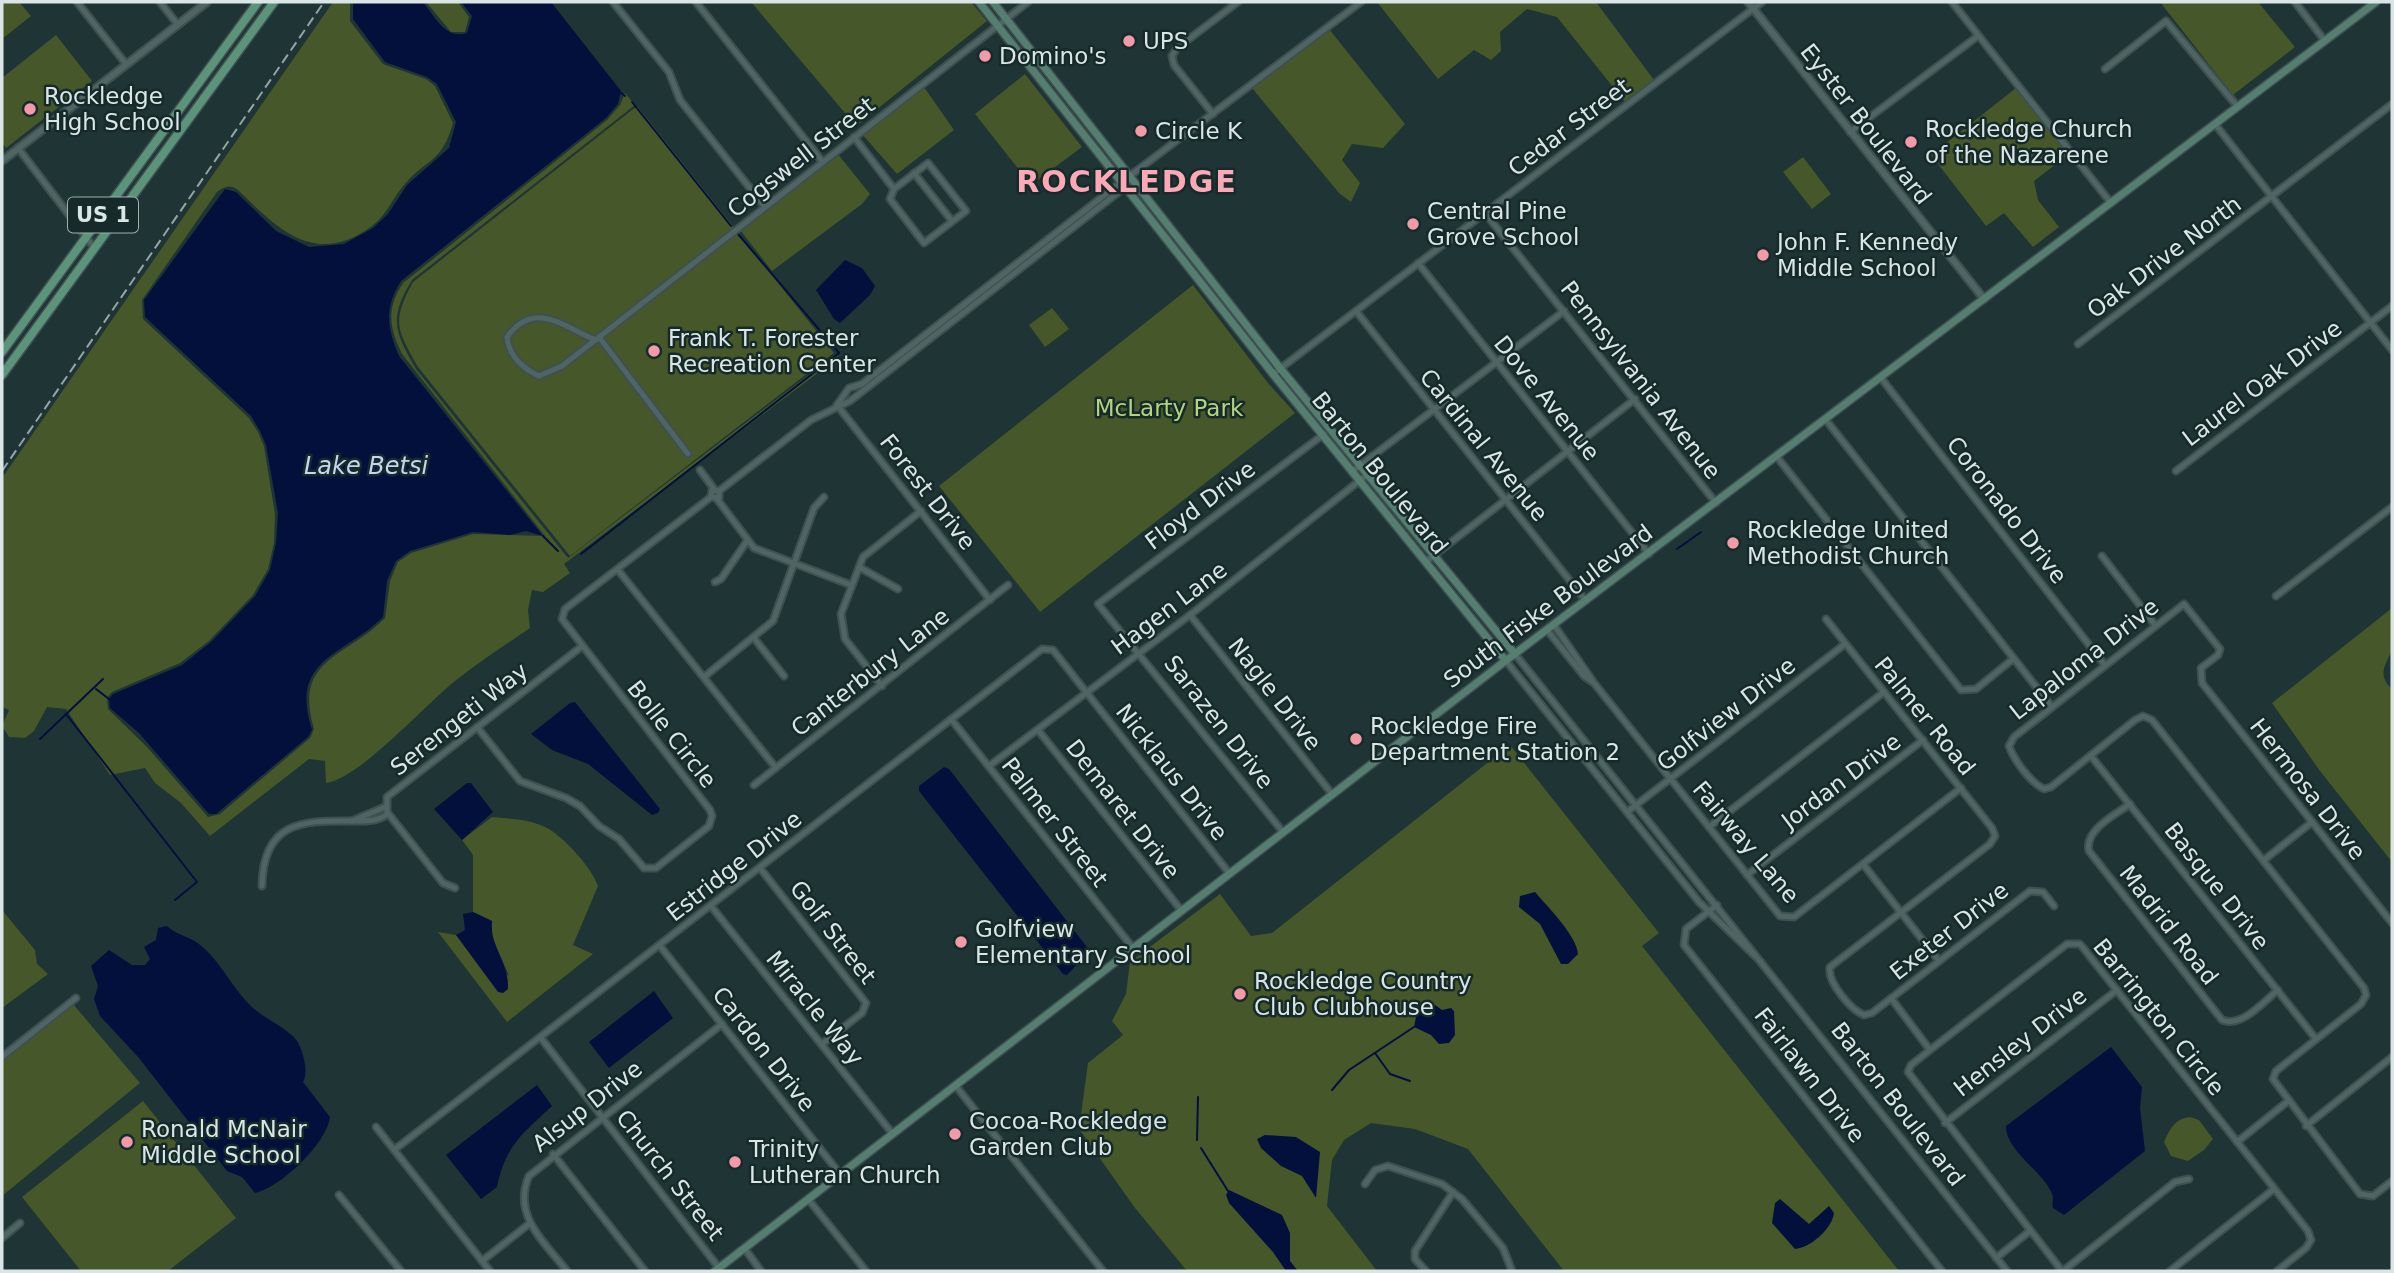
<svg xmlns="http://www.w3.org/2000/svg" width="2394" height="1273" viewBox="0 0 2394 1273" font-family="'DejaVu Sans',sans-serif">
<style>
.green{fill:#465729}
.water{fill:#03103c}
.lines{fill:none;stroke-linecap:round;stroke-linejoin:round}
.stream{stroke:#03103c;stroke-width:2}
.minor-casing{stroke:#3e5050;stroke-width:9}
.tertiary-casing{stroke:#3e5050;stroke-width:10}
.secondary-casing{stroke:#3e5050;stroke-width:10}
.primary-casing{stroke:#3e5050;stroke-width:11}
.minor{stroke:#4f6564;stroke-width:5}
.tertiary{stroke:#4f6564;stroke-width:6}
.secondary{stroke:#557d70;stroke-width:7}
.primary{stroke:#5b947b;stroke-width:8}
.rail{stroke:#95a5a5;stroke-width:2;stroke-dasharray:10 5;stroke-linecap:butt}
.poi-dot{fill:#f39aa9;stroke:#162a2a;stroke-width:2.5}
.labels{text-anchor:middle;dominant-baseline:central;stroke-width:5;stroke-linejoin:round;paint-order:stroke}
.shield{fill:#162a2a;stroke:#9faeae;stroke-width:2}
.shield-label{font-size:21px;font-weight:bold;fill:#dae6e6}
.poi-label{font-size:23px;fill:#dae6e6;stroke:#162a2a;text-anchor:start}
.street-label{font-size:23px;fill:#dae6e6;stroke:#162a2a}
.park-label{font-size:23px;fill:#b3d37d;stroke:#162a2a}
.water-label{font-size:24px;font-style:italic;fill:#c4d4f3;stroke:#162a2a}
.district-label{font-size:30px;font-weight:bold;letter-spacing:2px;fill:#fca8b6;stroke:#162a2a}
</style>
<rect width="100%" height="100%" fill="#1f3434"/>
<g class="green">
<polygon points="2,2 19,2 31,16 2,39"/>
<path d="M333,2H350V21L383,64L426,79L435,86L453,123C442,163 428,157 405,184C393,197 387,215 372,226C315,268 278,229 238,190C230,184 225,186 217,192L142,300L143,319L249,418L258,432L264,446L275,514L274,543L268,569L253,595L209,641L180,663L112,692L107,698L108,709L147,747L208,817L220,814L310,738L314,729C293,658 346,658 385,618L390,581L398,562L411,553L473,534L545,536L402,354C389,327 386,309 403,283L607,120L620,105L625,93L635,105L412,280C388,319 395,332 416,369L568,558L836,354L839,357L564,564L570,573L543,592L532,590L528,610L530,628C505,645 479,662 455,681C426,704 359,779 326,783L325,761L309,759L210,836L181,803L155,783L145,768L110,775L66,709L47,707L34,731L25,738L9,737L2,726L9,710L2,707V478Z"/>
<polygon points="426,2 458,2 469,17 465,32 451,32"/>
<polygon points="751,2 971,2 987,21 856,126"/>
<polygon points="1377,2 1596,2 1654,80 1625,102 1557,17 1527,9 1500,32 1501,51 1491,60 1474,50 1438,79"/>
<polygon points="2160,2 2258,2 2295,47 2233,95"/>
<polygon points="1329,29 1405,124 1383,148 1352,144 1342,160 1360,183 1351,202 1339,193 1252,88"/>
<polygon points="56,35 92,81 6,148 2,142 2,78"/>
<polygon points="1025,74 1082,147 1031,185 975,114"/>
<polygon points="924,87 954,130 897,174 862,134"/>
<polygon points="2016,88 2069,154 2034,181 2038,200 2059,227 2033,247 2004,213 1986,226 1931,155"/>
<path d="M637,106L834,353L570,556L418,367C397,329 391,322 413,282Z"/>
<polygon points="837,153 870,194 862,204 772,271 740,230"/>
<polygon points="1803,157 1831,194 1812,209 1783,172"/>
<polygon points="1193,285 1268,383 1295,413 1040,612 939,486"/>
<polygon points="1052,308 1069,329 1045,347 1029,325"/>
<path d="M2392,608C2392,620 2394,637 2392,649C2388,663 2375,673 2392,689V862L2320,771L2272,703Z"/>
<polygon points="1510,745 1659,933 1642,946 1899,1271 1564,1271 1468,1149 1415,1129 1371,1123 1344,1140 1332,1160 1327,1206 1377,1271 1187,1271 1135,1208 1079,1129 1088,1063 1123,1035 1112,1021 1126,994 1130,962 1220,894 1251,936 1272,933"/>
<path d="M492,817C510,819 530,819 547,828C564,837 592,868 598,886L573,945L593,954L507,1022L438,932L456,935L509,976L492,936V921L473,912V855L462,840Z"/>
<polygon points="2,910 35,950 37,964 48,974 2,1008"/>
<polygon points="73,1004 140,1083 2,1196 2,1061"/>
<polygon points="143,1101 236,1218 168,1271 81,1271 22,1197"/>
<path d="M2190,1117L2199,1120L2213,1139L2204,1150L2188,1161L2171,1156L2164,1142C2170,1128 2175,1119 2190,1117Z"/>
</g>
<g class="water">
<path d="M353,2H423C435,17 446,40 467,33L472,16L461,2H551L621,91L618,104L606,118L401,281C384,308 387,328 399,356L543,536L526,531L510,535L473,532L410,551L396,561L387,581L383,617C344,656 289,658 312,730L308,737L216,814H209L139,733L110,708L109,699L113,694L182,665L211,642L255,596L270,570L276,543L278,513L266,445L260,431L251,416L145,317L144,300L225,189L236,192L276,231L309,247L344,244L373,228L388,214L407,185L449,148L456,122L437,84L427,77L385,62L353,19Z"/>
<polygon points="845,260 862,268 875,286 870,295 840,323 834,319 816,290"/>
<polygon points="575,702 660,809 658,813 652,815 588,764 552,750 531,734 570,703"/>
<polygon points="944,767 949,769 1090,951 1067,975 1063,974 919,791 919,786"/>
<polygon points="467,783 471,783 493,812 462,840 434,809"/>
<path d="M1535,892C1547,906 1577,936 1578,954L1568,964H1561L1540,924L1519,907L1520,896Z"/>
<path d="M473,912L492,921C489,946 510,964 508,989L503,993L498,992L456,935L465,930L463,914Z"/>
<path d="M167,926C178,936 189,936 199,944C220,960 232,988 251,1006C264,1019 288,1028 297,1041C303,1051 309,1072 303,1082L330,1117C327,1143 280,1188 255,1193L242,1177L227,1171L139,1058L100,1016L94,999L98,986L91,966L109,950L132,965H145L150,959L144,947L156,940L158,928Z"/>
<polygon points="654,991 673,1018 609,1068 589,1042"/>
<polygon points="1428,1000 1442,1010 1451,1008 1454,1011 1455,1035 1449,1043 1439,1044 1431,1035 1414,1027 1417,1012"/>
<path d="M2111,1047L2142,1087L2140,1108L2145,1151L2064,1215L2053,1208C2052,1205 2053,1201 2053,1197C2047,1173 2006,1153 2006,1126Z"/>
<path d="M537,1085L552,1106C523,1133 505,1146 497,1187L481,1199L446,1155Z"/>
<polygon points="1265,1135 1296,1137 1320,1152 1316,1198 1302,1176 1281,1166 1261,1148 1257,1139"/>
<polygon points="1229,1190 1282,1215 1290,1233 1290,1261 1298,1271 1286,1271 1273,1252 1229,1203 1226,1195"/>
<path d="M1780,1199L1809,1224L1829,1206L1834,1213C1832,1229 1810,1248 1795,1249L1772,1223L1775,1203Z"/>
</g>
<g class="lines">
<g class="stream">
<polyline points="621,93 625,96"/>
<polyline points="632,102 731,226"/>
<polyline points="543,536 558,551"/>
<polyline points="1677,549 1701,532"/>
<polyline points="581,554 839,353 738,234"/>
<polyline points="96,689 109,699"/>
<polyline points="66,714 197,882 175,900"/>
<polyline points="40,739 103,679"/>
<polyline points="1375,1053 1390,1074 1410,1081"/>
<polyline points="1332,1090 1349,1070 1414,1027"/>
<polyline points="1197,1140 1198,1097"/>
<polyline points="1201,1148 1228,1191"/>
</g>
<defs>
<g id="minor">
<polyline points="77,2 126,64"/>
<polyline points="160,2 178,25"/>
<polyline points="613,2 669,72 680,100 765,207"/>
<polyline points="696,2 822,161"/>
<polyline points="1952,2 2111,203"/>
<polyline points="2295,2 2325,41"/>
<polyline points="2105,69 2166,21 2238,107"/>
<polyline points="1213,114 1174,65 1172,56 1177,48 1238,2"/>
<polyline points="2215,124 2392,350"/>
<polyline points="1850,132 1978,36"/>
<polyline points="854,137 894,189 890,199 924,243 966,211 928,163 894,189"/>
<polyline points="18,148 95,249"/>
<polyline points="914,173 952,221"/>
<polyline points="1485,213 1716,503"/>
<polyline points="1418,263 1649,554"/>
<polyline points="1356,311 1586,601"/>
<polyline points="599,337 688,454"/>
<path d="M596,340C564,328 535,298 507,337C509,355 522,368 539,376L562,366L1028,2"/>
<polyline points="2078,344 2392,104"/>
<polyline points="1273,374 1762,2"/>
<polyline points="1881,378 2104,664"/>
<polyline points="837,405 849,388 862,384 1115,187 1361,2"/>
<polyline points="837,405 990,600"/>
<polyline points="1826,420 2052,707"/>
<polyline points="1777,457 1961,690 1976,689 2013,659"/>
<polyline points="700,470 714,489"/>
<polyline points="1354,470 1564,311"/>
<polyline points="2176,471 2392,306"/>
<polyline points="719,491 719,498 711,497 712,490 719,491 811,420 850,401 1120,191 1131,177"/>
<polyline points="717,499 754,548 851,585"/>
<polyline points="2102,556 2155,625"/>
<polyline points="1427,561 1635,399"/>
<polyline points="859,567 898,589"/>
<polyline points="618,570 776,768"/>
<polyline points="715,582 721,579 747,541"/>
<polyline points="2276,596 2392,507"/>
<polyline points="1190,615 1332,794"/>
<path d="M1826,619L1992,828L1995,836L1990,844L1830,967C1827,982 1851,1010 1864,1015L1872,1013L2030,891L2043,892L2054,906"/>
<polyline points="1554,625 1592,680"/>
<polyline points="1547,630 1584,676 1594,683 1780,916 1794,917 1961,788"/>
<polyline points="754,638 784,676"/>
<polyline points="1515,654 2007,1271"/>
<polyline points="1506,661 1699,902 1755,956"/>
<polyline points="704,677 773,621 814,508 824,497"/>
<polyline points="882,686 845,639 841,614 863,557 921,511"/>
<polyline points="951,719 1133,948"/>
<polyline points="477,727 520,781 566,798 580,806 599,826 619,839 644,868 656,868 709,826 712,816 710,810 562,619 565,609 711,497"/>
<polyline points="1038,730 1181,910"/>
<polyline points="2091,756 2316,1039"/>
<polyline points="989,766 1190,615 1368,474"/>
<polyline points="754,785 1008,585"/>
<path d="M2130,804C2115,815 2084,830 2089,851L2222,1020C2242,1028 2263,1002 2278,990"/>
<polyline points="1627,812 1845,644"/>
<polyline points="352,821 385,807"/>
<polyline points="1709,827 1884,692"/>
<polyline points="1283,832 1098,604 1324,434"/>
<polyline points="2264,860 2312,822"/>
<polyline points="1863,864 1939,961"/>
<polyline points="760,868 866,1003 862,1013 822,1044"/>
<polyline points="1747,875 1923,740"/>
<path d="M262,886C263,823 300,820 352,821C365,821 376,822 388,814"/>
<polyline points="455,888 443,883 387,812 387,797 581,647"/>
<polyline points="1717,905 1686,929 1684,945 1942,1271"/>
<polyline points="711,906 892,1133"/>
<path d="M2392,923L2202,683L2201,668L2218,655L2220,649L2184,604L2014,737L2009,746C2014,760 2030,782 2044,789L2051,787L2135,720L2143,716L2152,720L2364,988L2366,995L2361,1004L2276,1071L2273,1079L2360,1194L2373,1196L2392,1181"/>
<polyline points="660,946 840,1174"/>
<polyline points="1891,998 1930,1050"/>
<polyline points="541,1038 719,1268"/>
<polyline points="2,1057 76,998"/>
<polyline points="955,1085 1103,1271"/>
<polyline points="1945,1123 2117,990"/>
<polyline points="2306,1126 2392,1057"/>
<polyline points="376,1127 490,1271"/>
<polyline points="2237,1142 2287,1102"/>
<polyline points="394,1150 1042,649 1053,650 1229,873"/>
<polyline points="553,1154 645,1271"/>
<polyline points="1365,1184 1375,1170 1388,1166 1442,1184 1462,1199 1503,1248 1512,1271"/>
<polyline points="339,1195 401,1271"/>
<polyline points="808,1199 866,1271"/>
<polyline points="2,1238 20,1223"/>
<polyline points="745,1249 761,1271"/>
<polyline points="1996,1258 2030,1231"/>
<polyline points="482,1261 529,1224"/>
<path d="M567,1271C544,1242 512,1215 529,1176L722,1024"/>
<polyline points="1426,1271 1415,1259 1415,1251 1453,1192"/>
<polyline points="2062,1271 1908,1072 1911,1065 1930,1050 2067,944 2080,944 2308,1231 2311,1240 2306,1248 2277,1271"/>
<polyline points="2063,1271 2175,1182 2189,1179"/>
<polyline points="2170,1271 2274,1189"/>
</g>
<g id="tertiary">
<polyline points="1748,2 1984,299"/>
<polyline points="2,161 207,2"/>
</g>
<g id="secondary">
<polyline points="979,2 1273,374 1506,661"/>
<polyline points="993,2 1280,368 1515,654"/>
<polyline points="715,1271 1500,665 2376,2"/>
</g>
<g id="primary">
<polyline points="2,352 258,2"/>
<polyline points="2,375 274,2"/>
</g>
</defs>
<use href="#minor" class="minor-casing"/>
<use href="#tertiary" class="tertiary-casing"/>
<use href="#secondary" class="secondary-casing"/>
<use href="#primary" class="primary-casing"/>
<use href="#minor" class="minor"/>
<use href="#tertiary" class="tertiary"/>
<use href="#secondary" class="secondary"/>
<use href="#primary" class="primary"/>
<polyline class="rail" points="2,471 324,2"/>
</g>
<g class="poi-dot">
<circle cx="1129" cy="41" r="7"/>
<circle cx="985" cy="56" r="7"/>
<circle cx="30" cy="109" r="7"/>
<circle cx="1141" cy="131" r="7"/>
<circle cx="1911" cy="142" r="7"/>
<circle cx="1413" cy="224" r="7"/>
<circle cx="1763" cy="255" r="7"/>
<circle cx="654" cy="351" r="7"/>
<circle cx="1733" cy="543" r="7"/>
<circle cx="1356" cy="739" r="7"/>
<circle cx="961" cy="942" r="7"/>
<circle cx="1240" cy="994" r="7"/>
<circle cx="955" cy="1134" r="7"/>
<circle cx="127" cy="1142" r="7"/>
<circle cx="735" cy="1162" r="7"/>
</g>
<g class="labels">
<rect class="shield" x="68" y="197.5" width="70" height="35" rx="5"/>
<g class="shield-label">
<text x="103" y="215">US 1</text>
</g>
<g class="poi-label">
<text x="1143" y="41">UPS</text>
<text x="999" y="56">Domino's</text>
<text x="44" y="96">Rockledge<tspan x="44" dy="26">High School</tspan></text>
<text x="1925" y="129">Rockledge Church<tspan x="1925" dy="26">of the Nazarene</tspan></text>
<text x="1155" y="131">Circle K</text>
<text x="1427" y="211">Central Pine<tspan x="1427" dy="26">Grove School</tspan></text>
<text x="1777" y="242">John F. Kennedy<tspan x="1777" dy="26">Middle School</tspan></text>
<text x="668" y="338">Frank T. Forester<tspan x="668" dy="26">Recreation Center</tspan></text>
<text x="1747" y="530">Rockledge United<tspan x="1747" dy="26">Methodist Church</tspan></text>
<text x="1370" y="726">Rockledge Fire<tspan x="1370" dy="26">Department Station 2</tspan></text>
<text x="975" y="929">Golfview<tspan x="975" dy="26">Elementary School</tspan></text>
<text x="1254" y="981">Rockledge Country<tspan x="1254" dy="26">Club Clubhouse</tspan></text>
<text x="969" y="1121">Cocoa-Rockledge<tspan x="969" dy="26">Garden Club</tspan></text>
<text x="141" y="1129">Ronald McNair<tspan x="141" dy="26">Middle School</tspan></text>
<text x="749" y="1149">Trinity<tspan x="749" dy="26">Lutheran Church</tspan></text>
</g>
<g class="street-label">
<text transform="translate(1866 124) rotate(52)">Eyster Boulevard</text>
<text transform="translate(1569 127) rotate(-37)">Cedar Street</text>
<text transform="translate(801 157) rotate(-38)">Cogswell Street</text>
<text transform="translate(2164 257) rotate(-37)">Oak Drive North</text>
<text transform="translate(1641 380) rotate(52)">Pennsylvania Avenue</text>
<text transform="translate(2262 383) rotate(-37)">Laurel Oak Drive</text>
<text transform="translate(1547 398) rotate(51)">Dove Avenue</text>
<text transform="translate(1484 445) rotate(51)">Cardinal Avenue</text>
<text transform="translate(1380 473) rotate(51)">Barton Boulevard</text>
<text transform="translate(928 492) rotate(52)">Forest Drive</text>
<text transform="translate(1200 505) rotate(-37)">Floyd Drive</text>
<text transform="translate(2007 510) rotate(52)">Coronado Drive</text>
<text transform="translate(1548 606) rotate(-37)">South Fiske Boulevard</text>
<text transform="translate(1169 608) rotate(-37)">Hagen Lane</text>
<text transform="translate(2084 659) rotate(-38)">Lapaloma Drive</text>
<text transform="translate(870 672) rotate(-38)">Canterbury Lane</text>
<text transform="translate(1275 694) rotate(52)">Nagle Drive</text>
<text transform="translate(1726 714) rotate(-38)">Golfview Drive</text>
<text transform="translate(1925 716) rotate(51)">Palmer Road</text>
<text transform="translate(459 719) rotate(-38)">Serengeti Way</text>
<text transform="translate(1219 722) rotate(52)">Sarazen Drive</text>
<text transform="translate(672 734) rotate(52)">Bolle Circle</text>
<text transform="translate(1172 772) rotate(52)">Nicklaus Drive</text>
<text transform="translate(1841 781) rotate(-37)">Jordan Drive</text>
<text transform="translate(2308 789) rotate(52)">Hermosa Drive</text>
<text transform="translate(1123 809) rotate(52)">Demaret Drive</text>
<text transform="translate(1055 822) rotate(52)">Palmer Street</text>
<text transform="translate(1746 842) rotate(50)">Fairway Lane</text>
<text transform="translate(734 866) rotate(-38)">Estridge Drive</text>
<text transform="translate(2217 886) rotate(52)">Basque Drive</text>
<text transform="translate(2169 925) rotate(52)">Madrid Road</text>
<text transform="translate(1949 931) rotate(-38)">Exeter Drive</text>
<text transform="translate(833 932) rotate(52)">Golf Street</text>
<text transform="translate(815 1008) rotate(51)">Miracle Way</text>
<text transform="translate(2159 1017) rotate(51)">Barrington Circle</text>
<text transform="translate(2020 1042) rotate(-38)">Hensley Drive</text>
<text transform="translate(764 1049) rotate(52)">Cardon Drive</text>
<text transform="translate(1810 1075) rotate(52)">Fairlawn Drive</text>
<text transform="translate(1898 1104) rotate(52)">Barton Boulevard</text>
<text transform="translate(587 1106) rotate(-38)">Alsup Drive</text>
<text transform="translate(670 1175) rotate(52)">Church Street</text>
</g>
<g class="park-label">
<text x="1169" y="408">McLarty Park</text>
</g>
<g class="water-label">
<text x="366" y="466">Lake Betsi</text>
</g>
<g class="district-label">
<text x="1127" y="181">ROCKLEDGE</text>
</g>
</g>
<rect width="2394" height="1273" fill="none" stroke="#dae6e6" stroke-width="7"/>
</svg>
